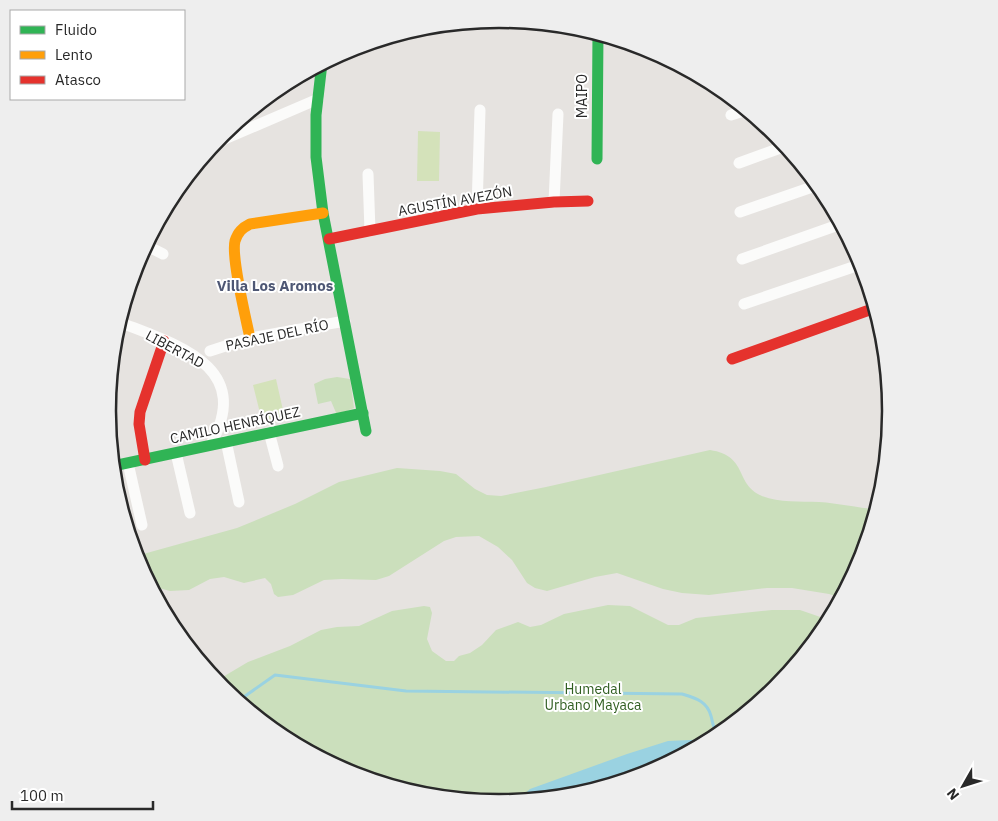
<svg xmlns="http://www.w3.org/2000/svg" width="998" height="821" viewBox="0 0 998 821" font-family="'IBM Plex Sans',sans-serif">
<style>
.green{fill:#cbdfbc}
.pitch{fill:#d4e2ba}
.water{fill:#9ad2e1}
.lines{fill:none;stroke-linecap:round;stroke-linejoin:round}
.stream{stroke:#9ad2e1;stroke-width:3}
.street{stroke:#fbfbfa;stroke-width:11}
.fast{stroke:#30b455;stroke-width:11}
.slow{stroke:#ff9f0a;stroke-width:11}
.jam{stroke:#e5322d;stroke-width:11}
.labels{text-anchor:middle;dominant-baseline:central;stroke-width:4;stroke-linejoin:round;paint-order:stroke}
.street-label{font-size:14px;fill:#292929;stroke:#fff}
.park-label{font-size:14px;fill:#305e21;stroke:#fff}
.neighbourhood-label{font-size:15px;font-weight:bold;fill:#4e5774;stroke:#fff}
.rim{fill:none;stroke:#292929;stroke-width:2.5}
</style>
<rect width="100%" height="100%" fill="#e6e3e0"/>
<g class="green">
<polygon points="337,377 350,379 354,408 337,415 331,401 318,404 314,384 325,379"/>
<path d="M710,450C749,456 734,484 762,496C780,503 800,501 819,502C838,503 857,508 876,509L861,561L841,598L829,594L792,588H767L709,595L682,593L663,589L617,573L595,577L547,591L535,588L527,583L512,560L498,547L479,536L456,537L444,541L389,576L376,580L342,579L324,580L293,595L278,597L274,594L271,584L265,578L244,583L224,577L210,579L189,590L170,591L151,586L136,556L237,528L295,504L339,482L397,468L440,471L456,474L475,489L487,495L501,496L546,487Z"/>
<polygon points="608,605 630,606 668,625 679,625 696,618 772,610 800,610 829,620 825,628 776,688 716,736 649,773 575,795 499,802 422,795 349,772 281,736 222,687 216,681 248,662 290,646 321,630 337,627 359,626 392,611 424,606 430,607 432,613 427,639 432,651 446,661 454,661 459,656 470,653 482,645 496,630 518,622 530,627 541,625 564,614"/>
</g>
<g class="pitch">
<polygon points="418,131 440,132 439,181 417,181"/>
<polygon points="276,379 285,419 263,425 253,385"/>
</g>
<polygon class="water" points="711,739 649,773 609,785 605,781 578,788 567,796 518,800 530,789 627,754 668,741"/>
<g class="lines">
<path class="stream" d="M238,701L275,675L406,691L682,694C695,698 707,701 711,716C713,723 713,729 718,735"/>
<g class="street">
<polyline points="731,115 747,110"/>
<polyline points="213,144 318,99"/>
<polyline points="739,163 786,146"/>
<polyline points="368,174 370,231"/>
<polyline points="554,202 558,114"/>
<polyline points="477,209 480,110"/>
<polyline points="740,212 818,185"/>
<polyline points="145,245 163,254"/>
<polyline points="742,259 841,224"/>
<polyline points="744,304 862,264"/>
<path d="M119,322C177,345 254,366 211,444"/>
<polyline points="210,351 250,338 345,321"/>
<polyline points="269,432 278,466"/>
<polyline points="226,441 239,502"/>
<polyline points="176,453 190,513"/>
<polyline points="128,463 142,525"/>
</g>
<g class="fast">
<polyline points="322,63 316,115 316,157 323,213 366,431"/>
<polyline points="597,159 598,33"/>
<polyline points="113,466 363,413"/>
</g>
<path class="slow" d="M250,338C246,319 231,257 235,241C238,232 242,228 250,224L323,213"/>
<g class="jam">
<polyline points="329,239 477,209 554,202 588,201"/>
<polyline points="732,359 875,308"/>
<polyline points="145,460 139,424 140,412 164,341"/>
</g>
</g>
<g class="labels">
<g class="street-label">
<text transform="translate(582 96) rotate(-90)">MAIPO</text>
<text transform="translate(455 201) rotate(-10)">AGUSTÍN AVEZÓN</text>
<text transform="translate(277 335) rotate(-12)">PASAJE DEL RÍO</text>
<text transform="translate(175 349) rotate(28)">LIBERTAD</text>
<text transform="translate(235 425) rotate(-12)">CAMILO HENRÍQUEZ</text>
</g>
<g class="park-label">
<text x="593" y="689">Humedal<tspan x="593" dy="16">Urbano Mayaca</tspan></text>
</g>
<g class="neighbourhood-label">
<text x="275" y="285">Villa Los Aromos</text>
</g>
</g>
<path d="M0 0H998V821H0ZM116 411a383 383 0 1 1 766 0a383 383 0 1 1-766 0Z" fill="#eee" fill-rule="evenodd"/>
<path class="rim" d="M116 411a383 383 0 1 1 766 0a383 383 0 1 1-766 0Z"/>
<rect x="10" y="10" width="175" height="90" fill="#ffffff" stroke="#a9a9a9"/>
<rect x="20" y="26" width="25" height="8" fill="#30b455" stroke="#a9a9a9"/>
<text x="55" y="35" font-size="15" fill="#292929">Fluido</text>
<rect x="20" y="51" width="25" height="8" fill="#ff9f0a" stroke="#a9a9a9"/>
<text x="55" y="60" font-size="15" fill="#292929">Lento</text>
<rect x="20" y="76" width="25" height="8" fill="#e5322d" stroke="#a9a9a9"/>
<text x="55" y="85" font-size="15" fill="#292929">Atasco</text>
<g transform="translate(963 786) rotate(231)" stroke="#ffffff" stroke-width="4" paint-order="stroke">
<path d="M0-4L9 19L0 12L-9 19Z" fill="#292929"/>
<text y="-8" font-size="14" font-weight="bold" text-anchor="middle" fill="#292929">N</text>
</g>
<path d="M12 801v8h141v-8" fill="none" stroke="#292929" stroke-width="2.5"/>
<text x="20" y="801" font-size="15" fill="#292929" stroke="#ffffff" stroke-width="4" paint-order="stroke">100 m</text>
</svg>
